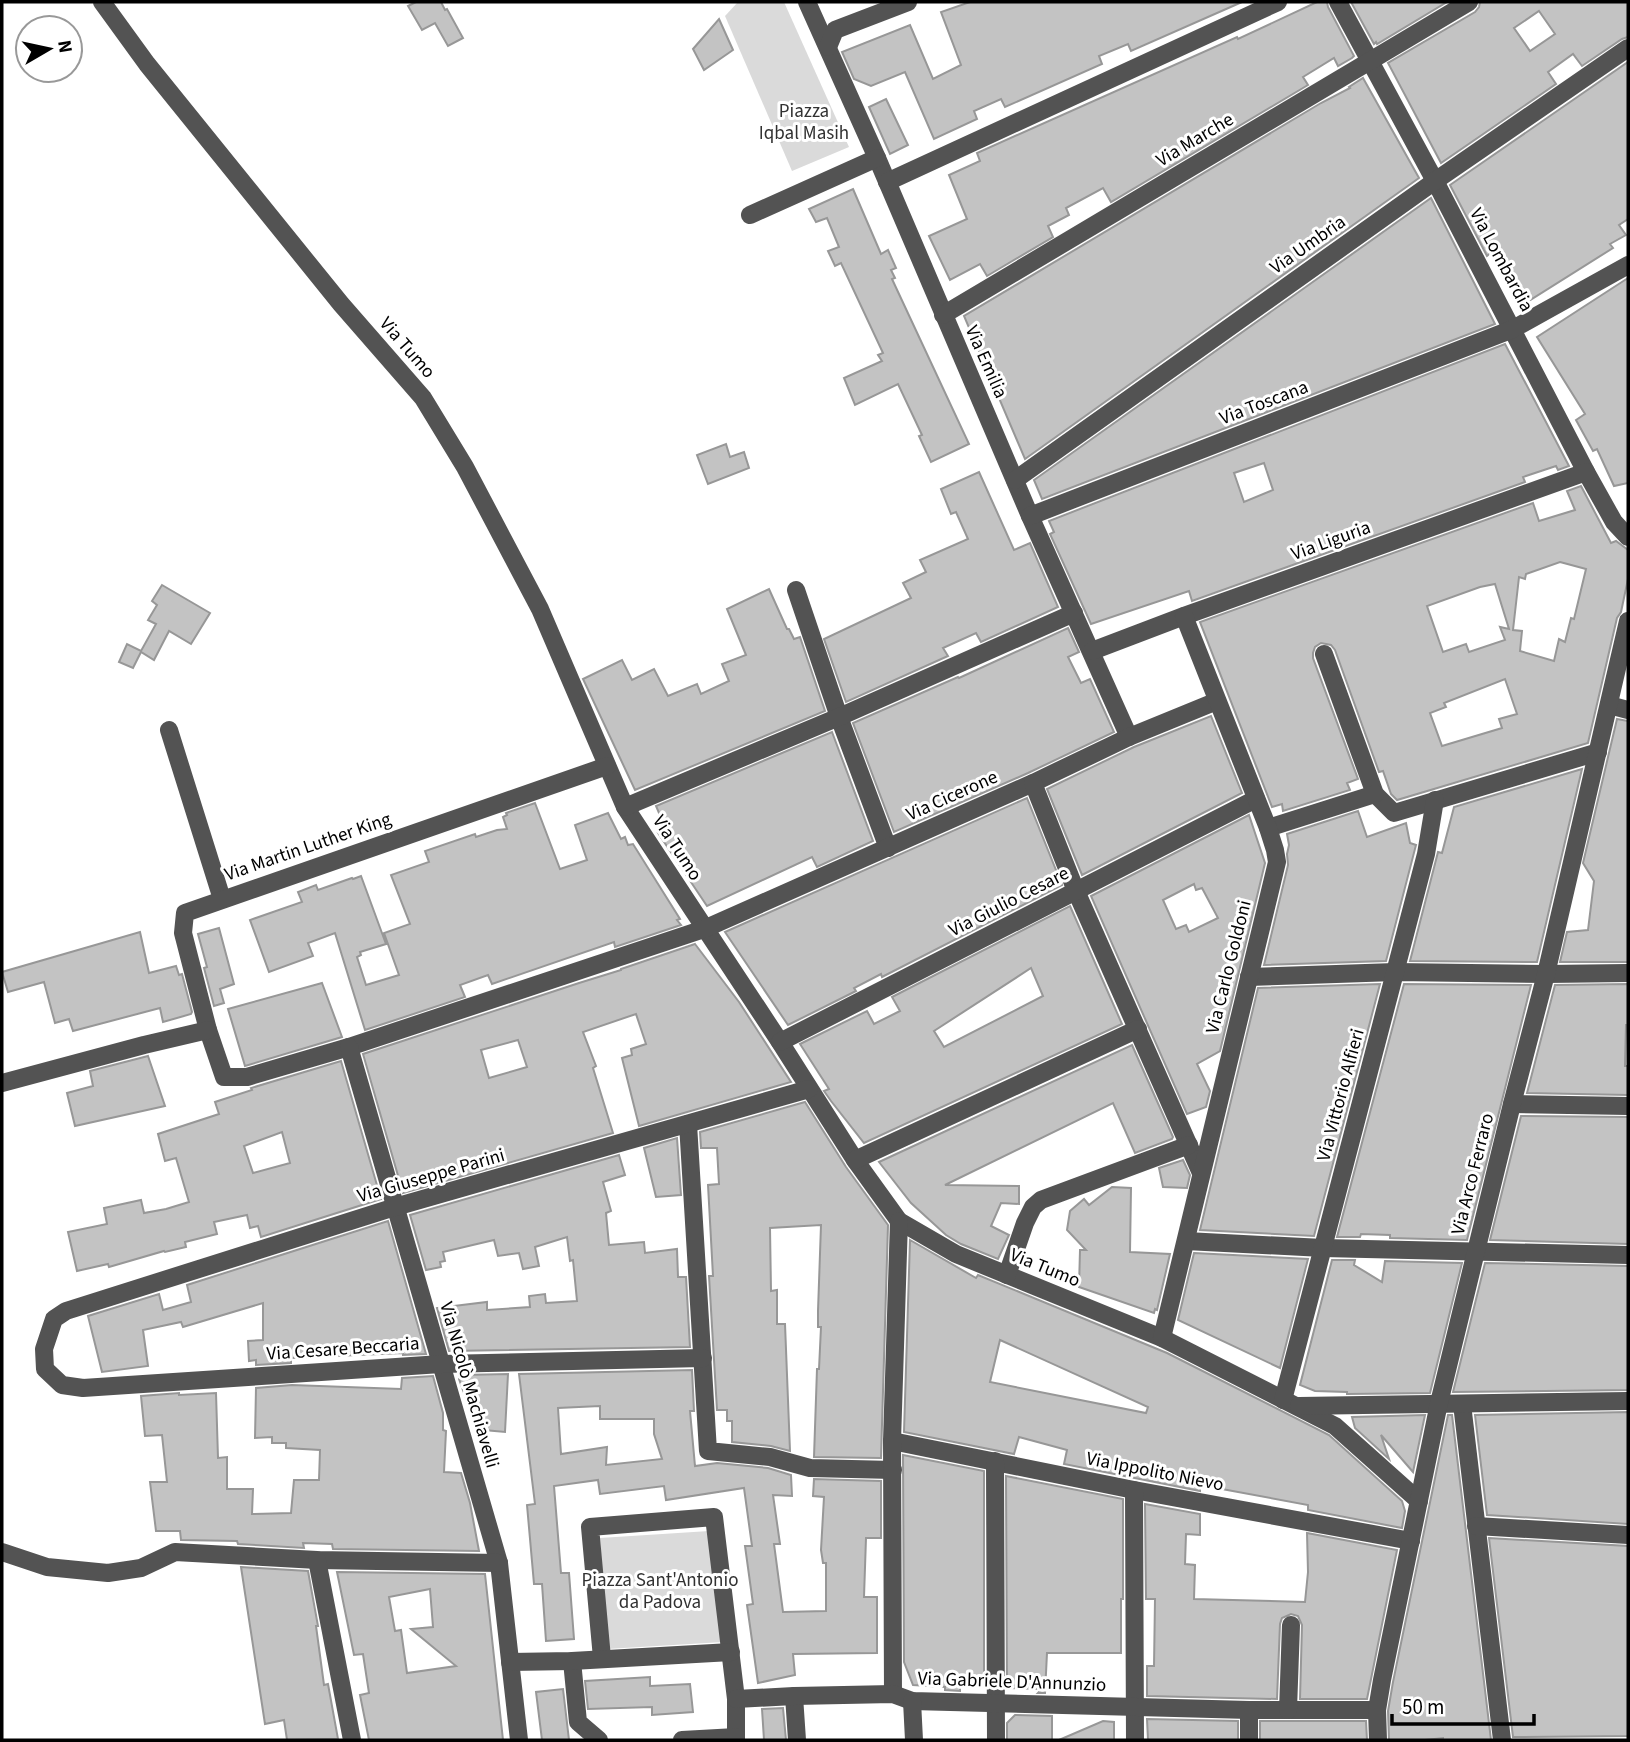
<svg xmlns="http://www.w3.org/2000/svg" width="1630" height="1742" viewBox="0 0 1630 1742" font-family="'Source Sans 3',sans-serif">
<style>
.green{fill:#dadada}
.building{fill:#c3c3c3;stroke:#979797;stroke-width:2;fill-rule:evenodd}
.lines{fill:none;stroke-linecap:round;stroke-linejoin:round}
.minor{stroke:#535353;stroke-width:18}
.labels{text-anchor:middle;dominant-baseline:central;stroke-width:6;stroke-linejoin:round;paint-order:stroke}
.park-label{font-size:19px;fill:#313131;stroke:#fff}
.street-label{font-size:19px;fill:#000;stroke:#fff}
</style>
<rect width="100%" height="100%" fill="#fff"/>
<g class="green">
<polygon points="738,2 784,2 849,147 792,171 725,16"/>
<polygon points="709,1531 723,1642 607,1649 600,1538"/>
</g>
<g class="building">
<polygon points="416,2 441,2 445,10 447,9 463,38 448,46 435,23 422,30 408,6"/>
<polygon points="970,2 1242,2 1131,51 1128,44 1099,56 1102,64 1005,107 1001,99 974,111 977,119 934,139 905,72 871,86 854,79 842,52 910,25 933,79 961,65 941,12"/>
<polygon points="1317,2 1327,2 1328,7 1354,56 1352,58 1338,66 1334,58 1303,77 1308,85 1111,202 1103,188 1066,208 1069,215 1048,226 1053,237 987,276 980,264 950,280 929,236 967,219 949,175 980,161 977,153 1237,37 1238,39"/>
<polygon points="1351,2 1447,2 1377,44 1376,42 1374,44"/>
<path d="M1480,2H1628V37L1622,39L1582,66L1573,54L1548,72L1556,84L1441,163L1388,63L1475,12L1479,7ZM1539,11L1555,34L1530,51L1514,28Z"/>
<polygon points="719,19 733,50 704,70 693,49"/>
<polygon points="1628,62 1628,219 1619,225 1626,235 1610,244 1613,248 1527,302 1494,250 1487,256 1450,185"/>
<polygon points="1363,78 1419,178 1025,459 964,316 1321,103 1350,88 1349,87"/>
<polygon points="886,99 908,145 890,154 869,107"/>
<polygon points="853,189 881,254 888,250 896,268 891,270 895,278 892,279 969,444 931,462 919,436 922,435 898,384 855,405 844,378 882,361 878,355 883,353 841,263 835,266 828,251 839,247 827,218 816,222 809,209"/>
<polygon points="1431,198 1495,324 1042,499 1034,480"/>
<polygon points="1628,278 1628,483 1614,486 1597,449 1593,451 1576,420 1585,414 1537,337"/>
<path d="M1505,344L1569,466L1558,470L1556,466L1523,477L1525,482L1192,601L1189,591L1091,624L1050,534L1054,532L1049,521ZM1264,463L1273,490L1244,502L1234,473Z"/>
<polygon points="726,444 730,457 744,452 749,468 708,484 697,455"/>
<polygon points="979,472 1014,550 1030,543 1058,607 981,642 976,633 943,648 948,656 846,702 824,639 911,598 903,583 926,572 920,560 968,539 956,512 951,514 941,489"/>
<path d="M1581,486L1611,543L1616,541L1628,550V579L1621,612L1617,618L1588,743L1397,800L1391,794L1383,771L1379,772L1335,650L1331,645L1321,643L1315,647L1313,653V658L1358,779L1347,783L1350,790L1283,811L1282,804L1272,807L1200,622L1533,503L1539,521L1575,510L1567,491ZM1560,562L1586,569L1574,619L1571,618L1565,642L1559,639L1554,661L1520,651L1522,631L1513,630L1519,577L1525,579L1526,574ZM1495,584L1509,629L1500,627L1505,640L1469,652L1466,644L1443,652L1427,606L1480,587ZM1505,679L1517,714L1499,719L1502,728L1442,746L1430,713L1446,707L1444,703Z"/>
<polygon points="162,585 210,613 191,644 169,631 154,660 141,652 133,668 119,662 127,644 141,651 156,624 148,620 157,605 152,601"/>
<polygon points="769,589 787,629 789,629 794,639 800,637 825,711 635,790 583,679 622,660 632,680 654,669 668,696 697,684 701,694 729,681 722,664 746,655 727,609"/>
<polygon points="1068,628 1079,652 1068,657 1081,683 1090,679 1114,732 1028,773 894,832 853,723 958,677 959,678"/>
<polygon points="1211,716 1242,793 1082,875 1047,789 1134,747"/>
<polygon points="1617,719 1628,721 1628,962 1560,962 1567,932 1588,930 1594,881 1583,863"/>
<polygon points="832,732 873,841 817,867 812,857 707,906 658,833 666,829 656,806"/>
<polygon points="1582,769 1537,962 1410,961 1438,852 1442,853 1454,807"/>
<polygon points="1027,798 1062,885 882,977 881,974 854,988 856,991 788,1025 725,932"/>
<polygon points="535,803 560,869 587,860 575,825 608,813 621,839 625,837 628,845 633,844 680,919 677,920 681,925 615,947 614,942 492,984 488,975 460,985 465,997 365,1030 335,933 308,943 313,956 269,972 250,920 302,902 298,892 316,885 318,890 352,878 353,879 361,876 386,944 360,952 361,955 357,957 366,985 399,975 384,933 410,924 391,875 429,862 425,851 475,834 476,837 497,830 507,829 503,817 507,815 506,813"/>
<polygon points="1358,811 1367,837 1406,823 1410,843 1416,845 1386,961 1264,965 1288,865 1287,854 1289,845 1287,834"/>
<path d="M1249,815L1265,863L1220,1051L1197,1064L1210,1091L1206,1107L1187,1114L1091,896ZM1194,884L1196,890L1202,888L1218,918L1189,932L1186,925L1176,929L1163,900Z"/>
<path d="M1070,906L1122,1024L864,1143L831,1101L824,1091L829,1089L800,1044L867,1011L874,1024L900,1011L892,997ZM1031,968L1043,996L944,1047L934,1031Z"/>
<polygon points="219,928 234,984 220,989 224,1003 214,1006 204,968 207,967 198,934"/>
<polygon points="140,932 149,973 176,966 179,975 182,974 192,1012 191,1014 163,1022 160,1008 73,1031 69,1019 55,1023 44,982 8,992 2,972"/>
<path d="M695,944L739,1002L791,1082L639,1126L622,1058L632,1055L631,1049L646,1044L636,1014L583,1032L596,1066L593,1068L613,1133L403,1193L363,1054L579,983L621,970V969ZM518,1040L527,1067L489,1078L481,1050Z"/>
<polygon points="322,983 342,1037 245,1066 228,1009"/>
<polygon points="1380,984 1314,1236 1200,1230 1258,988"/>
<polygon points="1404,984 1531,985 1467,1240 1390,1238 1390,1235 1361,1234 1360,1237 1337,1237"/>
<polygon points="1628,984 1628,1025 1626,1025 1625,1066 1628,1066 1628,1095 1527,1093 1555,985"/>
<polygon points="1132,1045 1173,1137 1172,1139 1135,1153 1113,1103 945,1185 1019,1186 1019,1204 1001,1203 991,1226 1009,1235 998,1259 961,1244 946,1235 911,1203 879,1162"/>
<polygon points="148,1056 165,1106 75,1126 67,1093 93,1086 90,1071"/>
<path d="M341,1061L381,1199L261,1237L258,1226L250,1228L247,1215L214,1222L217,1234L185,1242L186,1247L165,1252L164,1251L109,1267L108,1264L77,1271L68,1232L107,1224L104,1208L141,1200L144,1213L166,1209L189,1202L176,1158L165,1161L158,1134L219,1114L215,1102L252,1090L251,1088ZM282,1132L290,1163L253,1173L244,1146Z"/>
<polygon points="805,1102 846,1167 888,1225 881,1458 814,1457 817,1369 819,1369 821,1327 818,1327 818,1311 821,1225 770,1228 771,1291 777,1290 777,1324 785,1324 790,1451 771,1446 732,1442 732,1421 727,1421 727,1410 717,1410 709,1276 713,1276 708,1185 719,1184 717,1148 701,1148 700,1132"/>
<polygon points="1521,1116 1628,1117 1628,1244 1490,1240"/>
<polygon points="677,1138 681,1195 656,1197 644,1148"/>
<polygon points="619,1155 625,1175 603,1182 611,1211 606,1213 609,1245 644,1242 645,1253 677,1249 678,1277 686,1277 690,1347 449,1351 437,1308 487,1302 487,1310 530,1307 529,1296 545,1294 546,1303 577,1301 573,1260 570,1261 567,1237 535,1247 539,1266 523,1269 519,1253 498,1256 494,1240 443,1252 445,1261 440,1262 441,1267 426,1270 410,1215"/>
<polygon points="1183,1160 1190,1175 1187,1188 1163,1187 1159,1168"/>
<polygon points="1112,1187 1131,1188 1130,1252 1170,1254 1157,1310 1155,1309 1154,1313 1079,1287 1080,1250 1086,1250 1067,1230 1070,1211 1084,1199 1089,1205"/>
<polygon points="388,1221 426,1354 403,1355 403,1353 291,1358 291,1363 256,1365 256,1360 249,1361 248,1341 263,1340 263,1303 183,1327 181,1322 143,1330 148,1366 102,1372 88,1316 159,1294 163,1310 191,1302 187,1285"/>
<path d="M910,1240L976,1278L978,1275L1167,1353L1329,1435L1402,1501L1405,1511L1402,1528L1308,1510V1505L1200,1485V1491L1064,1464L1067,1450L1019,1437L1014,1454L904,1432ZM1000,1340L1148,1407L1146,1413L990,1382Z"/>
<polygon points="1194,1253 1308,1259 1280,1368 1178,1320"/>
<polygon points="1332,1260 1355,1260 1354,1265 1382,1282 1385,1261 1462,1263 1430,1393 1347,1394 1347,1392 1315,1391 1300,1385"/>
<polygon points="1485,1263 1628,1266 1628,1390 1453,1392"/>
<path d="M692,1370L694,1411H690L695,1466L717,1463L768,1468L791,1475L792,1496L773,1495L780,1544H774L783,1612L826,1611V1563H823L821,1550L824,1497L813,1496L814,1479L881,1481V1538H866L864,1597H877V1653L793,1654L795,1675L758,1683L747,1605L753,1604L745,1546H752L744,1488L666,1500L664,1486L600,1494L598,1480L554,1486L561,1573H569L574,1639L546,1641L542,1584H534L527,1505L535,1504L519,1374ZM600,1406V1419H654V1434L662,1459L606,1465L607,1447L561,1454L558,1408Z"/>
<polygon points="508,1374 505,1432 484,1430 484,1425 475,1424 459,1379 462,1375"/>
<polygon points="433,1376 443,1413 443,1430 446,1431 444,1472 461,1473 470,1503 479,1551 333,1549 332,1544 303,1543 304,1548 238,1544 237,1541 181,1540 180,1531 156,1531 150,1482 167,1482 162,1435 145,1436 141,1396 179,1393 179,1395 216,1393 218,1458 227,1457 227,1489 253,1489 252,1514 291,1513 294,1480 319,1480 320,1450 286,1448 286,1443 272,1443 272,1437 255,1438 256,1388 292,1385 401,1389 402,1378"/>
<polygon points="1628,1412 1628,1524 1487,1515 1475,1415"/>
<polygon points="1425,1415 1413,1472 1381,1435 1389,1459 1355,1428 1352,1417"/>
<polygon points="1448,1415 1452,1415 1491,1740 1443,1740 1443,1738 1425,1740 1389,1740 1388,1711 1393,1682"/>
<polygon points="903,1455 984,1471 984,1687 960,1686 960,1691 945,1690 945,1687 913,1685 904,1662"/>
<polygon points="1006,1476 1123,1499 1123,1599 1121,1599 1121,1653 1047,1653 1045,1693 1038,1693 1042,1689 1007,1688"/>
<polygon points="1145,1504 1200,1514 1200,1535 1186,1534 1185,1564 1195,1565 1194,1599 1305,1602 1308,1572 1307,1533 1397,1550 1367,1699 1300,1699 1302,1625 1298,1616 1291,1614 1282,1618 1280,1624 1277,1699 1147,1696 1147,1666 1154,1666 1155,1599 1146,1599"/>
<polygon points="1489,1538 1628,1546 1628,1736 1513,1737"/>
<polygon points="241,1567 308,1571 318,1626 316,1626 324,1685 328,1684 338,1739 287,1740 284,1720 265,1724"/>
<path d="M337,1572L485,1574L503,1740H369L360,1695L369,1693L363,1654L354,1655ZM430,1589L433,1627L411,1629L456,1666L407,1673L401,1630L395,1631L389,1597Z"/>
<polygon points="650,1677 650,1686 690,1684 693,1712 652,1715 652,1707 588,1709 585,1681"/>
<polygon points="563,1689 569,1740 542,1740 536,1692"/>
<polygon points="783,1708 786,1740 764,1740 762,1709"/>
<polygon points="1015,1715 1052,1716 1052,1740 1007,1740 1007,1723"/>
<polygon points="1147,1719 1238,1721 1238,1740 1148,1740"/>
<polygon points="1103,1721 1114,1722 1114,1740 1059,1740"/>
<polygon points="1260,1721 1366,1721 1367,1740 1260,1740"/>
</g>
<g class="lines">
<g class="minor">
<polyline points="102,2 147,64 341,304 423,398 465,467 540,609 625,807 780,1042 855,1160 899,1221 956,1254 1162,1338 1335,1426 1419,1501"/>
<polyline points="807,2 877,158 1030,516 1129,737"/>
<polyline points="1338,2 1435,181 1586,472 1614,522 1628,537"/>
<polyline points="828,47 835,30 908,2"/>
<polyline points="887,182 1278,2"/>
<polyline points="750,215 877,158"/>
<polyline points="943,315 1469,2"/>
<polyline points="1015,480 1435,181 1628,48"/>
<polyline points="1030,516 1513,329 1628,265"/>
<polyline points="796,590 839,717 888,848"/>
<polyline points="1092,651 1184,616 1586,472"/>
<polyline points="1324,654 1375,794 1394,813 1598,752"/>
<polyline points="1609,705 1628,710"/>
<polyline points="169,730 222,899"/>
<polyline points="607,766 185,913 183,933 208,1030 224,1077 247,1077 349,1047 704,929 1033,783 1129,737 1217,701"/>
<polyline points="1033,783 1076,891 1201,1173"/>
<polyline points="625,807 839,717 1074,613"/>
<polyline points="1268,828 1375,794"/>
<polyline points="1249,977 1395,972 1546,974 1628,973"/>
<polyline points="780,1042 1256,799"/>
<polyline points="349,1047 499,1563 519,1740"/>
<polyline points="2,1083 144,1045 208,1030"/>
<polyline points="1512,1104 1628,1106"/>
<polyline points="688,1124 708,1451 770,1457 810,1468 893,1470"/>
<polyline points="855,1160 1138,1029"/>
<polyline points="1186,1241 1323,1248 1628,1255"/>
<polyline points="1007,1275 1025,1223 1033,1207 1041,1200 1189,1145"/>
<polyline points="1162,1338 1277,862 1275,850 1268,828 1184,616"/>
<polyline points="703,1358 441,1364 83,1388 62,1385 45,1369 44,1349 54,1319 66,1311 395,1207 809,1089"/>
<polyline points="1283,1400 1426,854 1435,800"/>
<polyline points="1462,1404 1502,1740"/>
<polyline points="1299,1406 1628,1401"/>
<polyline points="892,1441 1134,1490 1411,1541"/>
<polyline points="995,1461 996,1740"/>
<polyline points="1134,1490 1135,1740"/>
<polyline points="1476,1526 1628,1535"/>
<polyline points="2,1552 47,1567 108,1573 141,1568 175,1552 317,1560 499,1563"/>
<polyline points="317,1560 352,1740"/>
<polyline points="602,1658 590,1527 714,1517 736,1699 736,1740"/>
<polyline points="572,1661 578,1722 599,1740"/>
<polyline points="510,1662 572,1661 731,1652"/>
<polyline points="893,1694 892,1441 899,1221"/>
<polyline points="794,1696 797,1740"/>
<polyline points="736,1699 794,1696 893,1694 912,1701 1249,1710 1377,1710"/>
<polyline points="912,1701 914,1740"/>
<polyline points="1288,1710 1291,1625"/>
<polyline points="682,1740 736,1737"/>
<polyline points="1249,1740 1249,1710"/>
<polyline points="1378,1740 1377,1710 1382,1680 1439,1403 1512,1104 1546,974 1628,621"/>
</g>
</g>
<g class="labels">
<g class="park-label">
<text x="804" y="111">Piazza<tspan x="804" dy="22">Iqbal Masih</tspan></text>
<text x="660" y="1580">Piazza Sant'Antonio<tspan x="660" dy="22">da Padova</tspan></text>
</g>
<g class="street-label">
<text transform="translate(1195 140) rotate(-31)">Via Marche</text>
<text transform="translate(1308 245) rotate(-35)">Via Umbria</text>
<text transform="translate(1501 260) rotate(62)">Via Lombardia</text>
<text transform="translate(407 348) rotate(49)">Via Tumo</text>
<text transform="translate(986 362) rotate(66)">Via Emilia</text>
<text transform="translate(1264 403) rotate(-21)">Via Toscana</text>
<text transform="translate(1331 541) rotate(-20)">Via Liguria</text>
<text transform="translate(952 796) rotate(-24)">Via Cicerone</text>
<text transform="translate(308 847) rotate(-19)">Via Martin Luther King</text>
<text transform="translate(677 848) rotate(57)">Via Tumo</text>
<text transform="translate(1009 902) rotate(-27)">Via Giulio Cesare</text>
<text transform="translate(1229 967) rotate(-76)">Via Carlo Goldoni</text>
<text transform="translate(1341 1095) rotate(-75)">Via Vittorio Alfieri</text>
<text transform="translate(1473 1174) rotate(-76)">Via Arco Ferraro</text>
<text transform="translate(431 1176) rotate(-16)">Via Giuseppe Parini</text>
<text transform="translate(1045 1268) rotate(22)">Via Tumo</text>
<text transform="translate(343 1349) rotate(-4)">Via Cesare Beccaria</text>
<text transform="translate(469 1385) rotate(74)">Via Nicolò Machiavelli</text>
<text transform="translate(1155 1472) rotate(11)">Via Ippolito Nievo</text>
<text transform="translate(1012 1682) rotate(2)">Via Gabriele D'Annunzio</text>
</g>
</g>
<rect width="1630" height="1742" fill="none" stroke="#000000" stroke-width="7"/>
<g transform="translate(49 49) rotate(81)"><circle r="33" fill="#ffffff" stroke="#999999" stroke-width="2"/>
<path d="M0-5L12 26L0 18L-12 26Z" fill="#000000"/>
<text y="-10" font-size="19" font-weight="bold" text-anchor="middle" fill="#000000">N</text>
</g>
<path d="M1392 1714v10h142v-10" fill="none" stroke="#000000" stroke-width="3.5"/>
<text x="1402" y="1714" font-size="21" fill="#000000" stroke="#ffffff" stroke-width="5" paint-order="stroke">50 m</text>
</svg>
